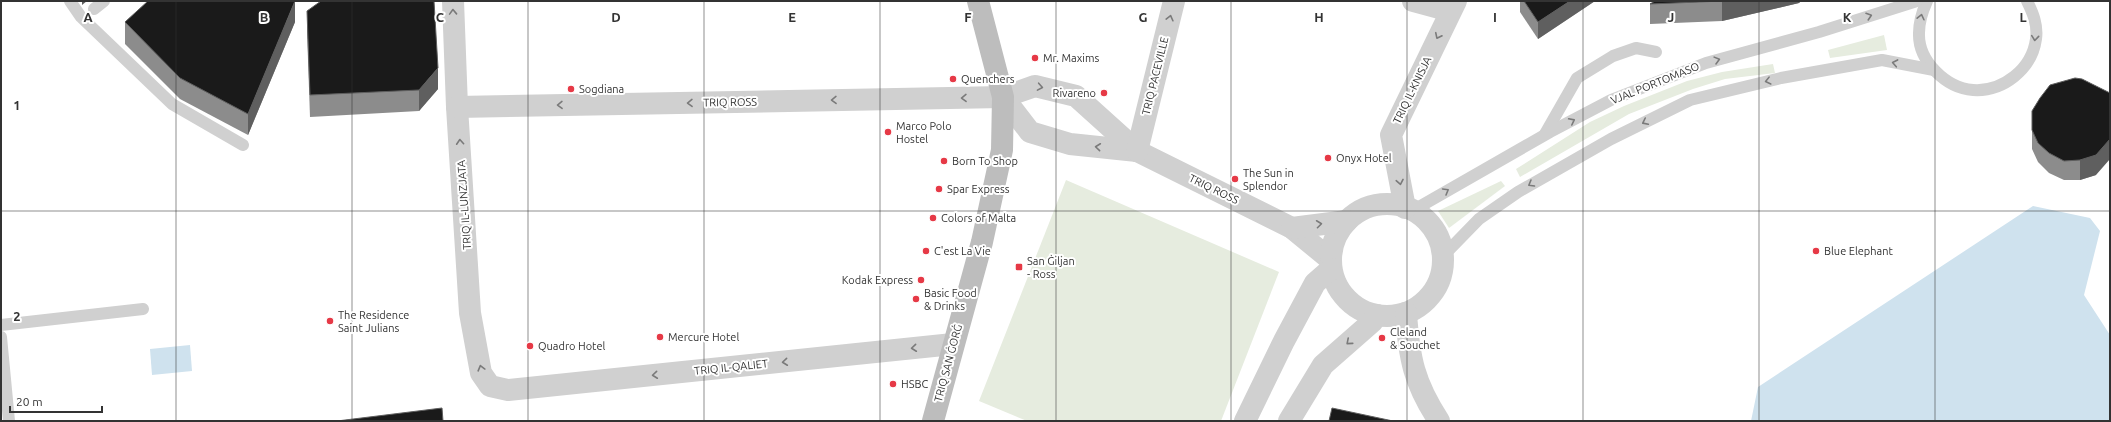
<svg xmlns="http://www.w3.org/2000/svg" width="2111" height="422" viewBox="0 0 2111 422" font-family="Ubuntu,sans-serif">
<style>
.green{fill:#e6ecdf}
.water{fill:#cfe2ee}
.lines{fill:none;stroke-linecap:round;stroke-linejoin:round}
.lane{stroke:#d0d0d0;stroke-width:12}
.street{stroke:#d0d0d0;stroke-width:22}
.secondary{stroke:#bdbdbd;stroke-width:22}
.wall{fill:#8c8c8c}
.shaded-wall{fill:#5f5f5f}
.building{fill:#1a1a1a;stroke:#5f5f5f}
.oneway{stroke:#7a7a7a}
.grid{fill:none;stroke:#333;stroke-width:1;stroke-opacity:0.55}
.poi-dot{fill:#e63946;stroke:#fff;stroke-width:1.5}
.labels{text-anchor:middle;dominant-baseline:central;stroke-width:4;stroke-linejoin:round;paint-order:stroke}
.poi-label{font-size:11px;fill:#333;stroke:#fff;text-anchor:start}
.street-label{font-size:11px;fill:#333;stroke:#fff}
.grid-label{font-size:13px;text-anchor:middle;font-weight:bold;fill:#333;stroke:#fff;stroke-width:4;stroke-linejoin:round;paint-order:stroke}
</style>
<rect width="100%" height="100%" fill="#fff"/>
<g class="green">
<polygon points="1884,35 1887,50 1830,58 1828,50"/>
<polygon points="1773,64 1775,73 1725,79 1693,89 1629,114 1520,177 1516,169 1590,122 1624,106 1687,81 1722,72"/>
<polygon points="1066,180 1279,272 1221,421 1027,421 979,401"/>
<polygon points="1501,181 1505,186 1449,228 1438,211"/>
</g>
<g class="water">
<polygon points="2033,206 2090,218 2100,231 2084,295 2110,335 2110,421 1751,421 1758,387"/>
<polygon points="190,345 192,371 152,375 150,349"/>
</g>
<g class="lines">
<g class="lane">
<polyline points="70,1 81,17 172,104 243,145"/>
<path d="M1927,1C1922,12 1919,21 1919,33C1918,61 1946,88 1973,90C2003,92 2032,69 2036,39C2038,25 2033,13 2027,1"/>
<polyline points="94,9 104,1"/>
<polyline points="1545,134 1577,78 1613,56 1636,48 1656,52"/>
<polyline points="1412,211 1550,132 1611,100 1706,63 1819,32 1917,1"/>
<polyline points="1443,256 1479,219 1518,192 1611,139 1690,100 1781,78 1882,60 1934,70"/>
<polyline points="1,325 143,309"/>
<polyline points="1,337 9,421"/>
</g>
<g class="street">
<polyline points="453,1 457,107 470,313 481,373 490,386 508,390 953,344"/>
<polyline points="1413,1 1450,11"/>
<polyline points="1003,97 1030,132 1070,144 1137,151"/>
<polyline points="457,107 1003,97 1035,86 1076,96 1137,151 1292,228 1331,260"/>
<polyline points="1137,151 1174,1"/>
<circle cx="1387" cy="260" r="56"/>
<polyline points="1405,208 1391,135 1456,1"/>
<polyline points="1292,228 1347,221"/>
<path d="M1406,313C1409,358 1414,383 1439,421"/>
<polyline points="1245,421 1284,341 1315,283 1331,269"/>
<polyline points="1289,421 1323,365 1372,322 1377,315"/>
</g>
<polyline class="secondary" points="933,421 982,242 1002,150 1003,97 978,1"/>
</g>
<g class="wall">
<polygon points="1520,1 1595,1 1538,39 1520,12"/>
<polygon points="1655,1 1801,1 1799,3 1722,21 1650,24 1650,4"/>
<polygon points="307,11 438,89 419,111 310,117 307,32"/>
<polygon points="125,22 295,22 248,135 180,99 125,44"/>
<polygon points="2032,111 2096,175 2080,180 2064,180 2049,173 2038,162 2032,149"/>
</g>
<g class="shaded-wall">
<polygon points="82,1 87,1 82,5"/>
<polygon points="295,1 295,22 248,135 248,114"/>
<polygon points="1570,1 1595,1 1538,39 1538,22"/>
<polygon points="1722,1 1801,1 1799,3 1722,21"/>
<polygon points="438,68 438,89 419,111 419,90"/>
<polygon points="2110,139 2110,159 2096,175 2080,180 2080,160"/>
</g>
<g class="building">
<polygon points="148,1 295,1 248,114 180,78 125,22"/>
<polygon points="321,1 434,1 438,68 419,90 310,95 307,11"/>
<polygon points="1524,1 1570,1 1538,22"/>
<polygon points="1655,1 1723,1 1650,4"/>
<polygon points="2075,78 2082,79 2110,93 2110,139 2096,155 2080,160 2064,161 2049,153 2038,143 2032,130 2032,111 2040,98 2050,85"/>
<polygon points="442,408 443,421 337,421"/>
<polygon points="1332,408 1393,421 1329,421"/>
</g>
<defs><path id="oneway-chevron" d="M-2-3.5L2.5 0L-2 3.5" fill="none" stroke-width="1.6" stroke-linecap="round" stroke-linejoin="round"/></defs>
<g class="oneway">
<use href="#oneway-chevron" transform="translate(453 12) rotate(-92)"/>
<use href="#oneway-chevron" transform="translate(1869 16) rotate(-18)"/>
<use href="#oneway-chevron" transform="translate(1921 17) rotate(-77)"/>
<use href="#oneway-chevron" transform="translate(1170 18) rotate(-76)"/>
<use href="#oneway-chevron" transform="translate(1438 36) rotate(116)"/>
<use href="#oneway-chevron" transform="translate(2035 38) rotate(96)"/>
<use href="#oneway-chevron" transform="translate(1717 60) rotate(-15)"/>
<use href="#oneway-chevron" transform="translate(1895 63) rotate(-169)"/>
<use href="#oneway-chevron" transform="translate(1768 81) rotate(166)"/>
<use href="#oneway-chevron" transform="translate(1040 87) rotate(10)"/>
<use href="#oneway-chevron" transform="translate(964 98) rotate(179)"/>
<use href="#oneway-chevron" transform="translate(834 100) rotate(179)"/>
<use href="#oneway-chevron" transform="translate(690 103) rotate(179)"/>
<use href="#oneway-chevron" transform="translate(560 105) rotate(179)"/>
<use href="#oneway-chevron" transform="translate(1572 121) rotate(-27)"/>
<use href="#oneway-chevron" transform="translate(1645 122) rotate(154)"/>
<use href="#oneway-chevron" transform="translate(460 142) rotate(-94)"/>
<use href="#oneway-chevron" transform="translate(1098 147) rotate(-174)"/>
<use href="#oneway-chevron" transform="translate(1400 182) rotate(79)"/>
<use href="#oneway-chevron" transform="translate(1531 184) rotate(150)"/>
<use href="#oneway-chevron" transform="translate(1446 191) rotate(-30)"/>
<use href="#oneway-chevron" transform="translate(1319 224) rotate(-7)"/>
<use href="#oneway-chevron" transform="translate(1349 342) rotate(139)"/>
<use href="#oneway-chevron" transform="translate(914 348) rotate(174)"/>
<use href="#oneway-chevron" transform="translate(785 362) rotate(174)"/>
<use href="#oneway-chevron" transform="translate(481 368) rotate(-105)"/>
<use href="#oneway-chevron" transform="translate(655 375) rotate(174)"/>
</g>
<path class="grid" d="M176,1V421M352,1V421M528,1V421M704,1V421M880,1V421M1056,1V421M1231,1V421M1407,1V421M1583,1V421M1759,1V421M1935,1V421M1,211H2110"/>
<g class="poi-dot">
<circle cx="1035" cy="58" r="4"/>
<circle cx="953" cy="79" r="4"/>
<circle cx="571" cy="89" r="4"/>
<circle cx="1104" cy="93" r="4"/>
<circle cx="888" cy="132" r="4"/>
<circle cx="1328" cy="158" r="4"/>
<circle cx="944" cy="161" r="4"/>
<circle cx="1235" cy="179" r="4"/>
<circle cx="939" cy="189" r="4"/>
<circle cx="933" cy="218" r="4"/>
<circle cx="926" cy="251" r="4"/>
<circle cx="1816" cy="251" r="4"/>
<rect x="1015" y="263" width="8" height="8" rx="2"/>
<circle cx="921" cy="280" r="4"/>
<circle cx="916" cy="299" r="4"/>
<circle cx="330" cy="321" r="4"/>
<circle cx="660" cy="337" r="4"/>
<circle cx="1382" cy="338" r="4"/>
<circle cx="530" cy="346" r="4"/>
<circle cx="893" cy="384" r="4"/>
</g>
<g class="labels">
<g class="poi-label">
<text x="1043" y="58">Mr. Maxims</text>
<text x="961" y="79">Quenchers</text>
<text x="579" y="89">Sogdiana</text>
<text x="1096" y="93" text-anchor="end">Rivareno</text>
<text x="896" y="126">Marco Polo<tspan x="896" dy="13">Hostel</tspan></text>
<text x="1336" y="158">Onyx Hotel</text>
<text x="952" y="161">Born To Shop</text>
<text x="1243" y="173">The Sun in<tspan x="1243" dy="13">Splendor</tspan></text>
<text x="947" y="189">Spar Express</text>
<text x="941" y="218">Colors of Malta</text>
<text x="934" y="251">C'est La Vie</text>
<text x="1824" y="251">Blue Elephant</text>
<text x="1027" y="261">San Ġiljan<tspan x="1027" dy="13">- Ross</tspan></text>
<text x="913" y="280" text-anchor="end">Kodak Express</text>
<text x="924" y="293">Basic Food<tspan x="924" dy="13">&amp; Drinks</tspan></text>
<text x="338" y="315">The Residence<tspan x="338" dy="13">Saint Julians</tspan></text>
<text x="1390" y="332">Cleland<tspan x="1390" dy="13">&amp; Souchet</tspan></text>
<text x="668" y="337">Mercure Hotel</text>
<text x="538" y="346">Quadro Hotel</text>
<text x="901" y="384">HSBC</text>
</g>
<g class="street-label">
<text transform="translate(1155 76) rotate(-76)">TRIQ PACEVILLE</text>
<text transform="translate(1655 83) rotate(-22)">VJAL PORTOMASO</text>
<text transform="translate(1412 90) rotate(-64)">TRIQ IL-KNISJA</text>
<text transform="translate(730 102) rotate(-1)">TRIQ ROSS</text>
<text transform="translate(1214 189) rotate(26)">TRIQ ROSS</text>
<text transform="translate(464 205) rotate(-94)">TRIQ IL-LUNZJATA</text>
<text transform="translate(948 363) rotate(-75)">TRIQ SAN ĠORĠ</text>
<text transform="translate(731 367) rotate(-6)">TRIQ IL-QALIET</text>
</g>
</g>
<g class="grid-label">
<text x="88" y="22">A</text>
<text x="264" y="22">B</text>
<text x="440" y="22">C</text>
<text x="616" y="22">D</text>
<text x="792" y="22">E</text>
<text x="968" y="22">F</text>
<text x="1143" y="22">G</text>
<text x="1319" y="22">H</text>
<text x="1495" y="22">I</text>
<text x="1671" y="22">J</text>
<text x="1847" y="22">K</text>
<text x="2023" y="22">L</text>
<text x="17" y="110">1</text>
<text x="17" y="321">2</text>
</g>
<rect width="2111" height="422" fill="none" stroke="#333333" stroke-width="4"/>
<path d="M10 406v6h92v-6" fill="none" stroke="#333333" stroke-width="2"/>
<text x="16" y="406" font-size="12" fill="#333333" stroke="#ffffff" stroke-width="3" paint-order="stroke">20 m</text>
</svg>
